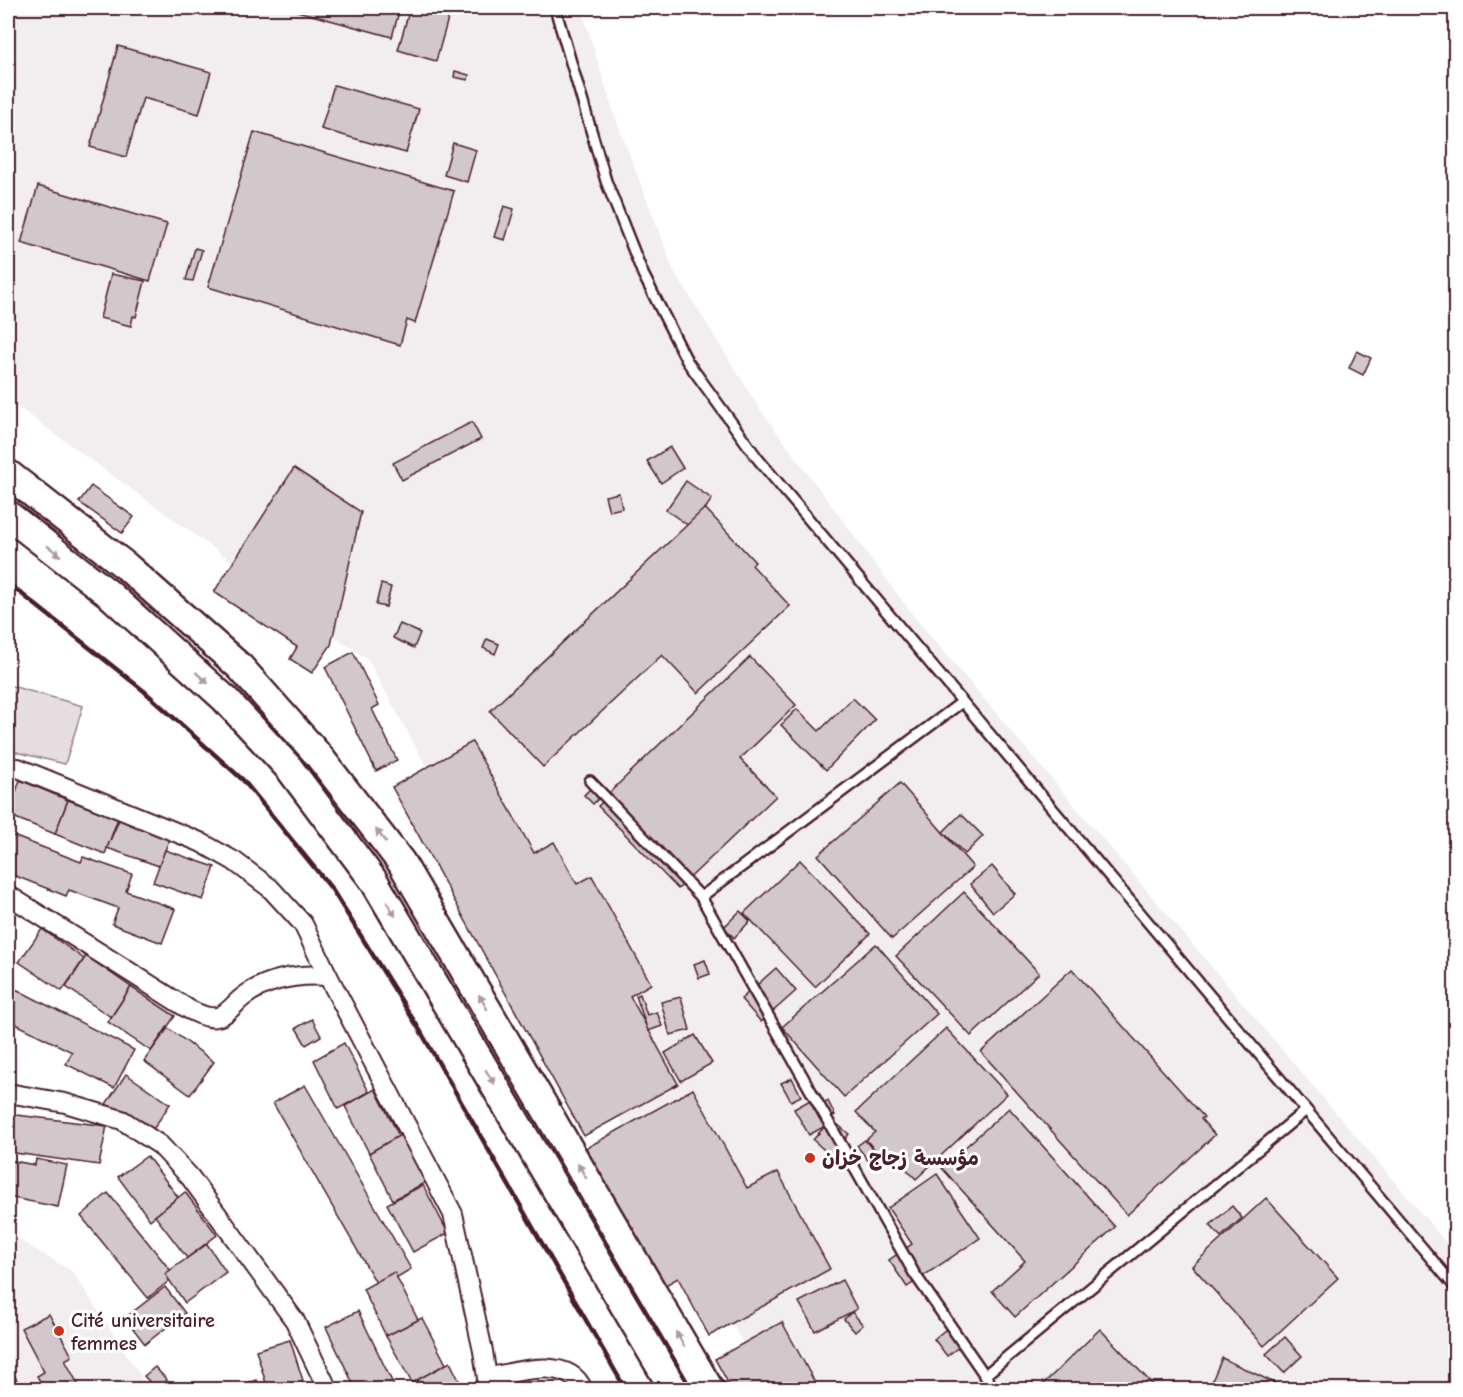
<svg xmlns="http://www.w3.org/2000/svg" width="1463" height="1397" viewBox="0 0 1463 1397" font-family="'Comic Neue','Playpen Sans Arabic',sans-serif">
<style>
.built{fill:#f2eeef}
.green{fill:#e5dee0;stroke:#987e86;stroke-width:1.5}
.building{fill:#d2c7cb;stroke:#4a1f2b;stroke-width:1.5}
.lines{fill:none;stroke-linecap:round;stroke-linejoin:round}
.service-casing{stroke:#4a1f2b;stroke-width:14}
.minor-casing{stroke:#4a1f2b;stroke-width:22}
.secondary-casing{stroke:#4a1f2b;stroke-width:32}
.service{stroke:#fff;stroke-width:9}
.minor{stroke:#fff;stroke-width:18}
.secondary{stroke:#fff;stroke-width:27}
.rail{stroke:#4a1f2b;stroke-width:4.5}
.oneway{fill:#ae9aa0}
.poi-dot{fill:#c8321e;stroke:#fff;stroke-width:2}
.labels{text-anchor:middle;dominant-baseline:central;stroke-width:6;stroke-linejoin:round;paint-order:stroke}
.poi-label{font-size:20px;font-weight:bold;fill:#4a1f2b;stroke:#fff;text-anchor:start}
</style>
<rect width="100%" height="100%" fill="#fff"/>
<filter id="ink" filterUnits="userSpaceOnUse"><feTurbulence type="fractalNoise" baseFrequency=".0167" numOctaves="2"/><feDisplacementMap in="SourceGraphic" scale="12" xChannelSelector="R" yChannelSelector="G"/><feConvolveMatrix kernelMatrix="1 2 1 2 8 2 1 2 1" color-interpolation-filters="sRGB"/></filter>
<g filter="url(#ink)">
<g class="built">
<polygon points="8,8 581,8 613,111 674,271 759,408 916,619 1455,1253 1455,1389 768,1389 368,660 8,400"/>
<polygon points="8,1233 73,1272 149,1389 8,1390"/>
</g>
<polygon class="green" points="8,685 83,706 65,764 8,750"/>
<g class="building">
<polygon points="8,8 13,10 8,19"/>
<polygon points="286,8 400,8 392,37"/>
<polygon points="410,8 451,8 436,61 398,50"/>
<polygon points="118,46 211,72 199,114 143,98 126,157 90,147"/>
<polygon points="455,71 469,75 468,80 454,77"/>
<polygon points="334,85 419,109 406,153 321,129"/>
<polygon points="254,132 454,191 415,323 407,320 400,345 208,287"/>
<polygon points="453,143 476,150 467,182 444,175"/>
<polygon points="38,186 167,224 150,281 21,243"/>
<polygon points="504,206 514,209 505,240 494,237"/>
<polygon points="195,248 202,250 193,281 186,280"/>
<polygon points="111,274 145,281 136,317 133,316 131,326 100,318"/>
<polygon points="1357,351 1371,358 1363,375 1349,368"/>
<polygon points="472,422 481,439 402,480 393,463"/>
<polygon points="670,447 683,468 661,483 647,461"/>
<polygon points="294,468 361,512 331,645 312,673 290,659 297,647 214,592"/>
<polygon points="686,481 712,499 692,528 666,510"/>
<polygon points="91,486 134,517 122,533 79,502"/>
<polygon points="619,493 622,508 609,511 605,496"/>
<polygon points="705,508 755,562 752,565 790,606 698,693 662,655 543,767 490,711"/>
<polygon points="381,584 391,587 386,607 376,605"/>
<polygon points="400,624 420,633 414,648 393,638"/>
<polygon points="487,639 499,644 495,654 483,648"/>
<polygon points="353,652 379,705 372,709 397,760 376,771 325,667"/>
<polygon points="750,657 796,705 740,759 776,796 678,889 598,806 611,794 609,793"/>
<polygon points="853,698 875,720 826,770 781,725 797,709 819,731"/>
<polygon points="472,742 534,853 554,842 577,884 592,876 651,984 630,996 678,1084 584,1136 392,787"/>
<polygon points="20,780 68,800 55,834 8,815"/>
<polygon points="900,783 973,867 892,939 818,855"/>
<polygon points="593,786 602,795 593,804 584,795"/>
<polygon points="68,800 118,818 105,854 55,834"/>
<polygon points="961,814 983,836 965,854 943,832"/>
<polygon points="121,815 171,835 159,866 107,848"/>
<polygon points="8,834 81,862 83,857 132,874 126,891 175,909 162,943 112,924 118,908 69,890 66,896 8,873"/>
<polygon points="165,850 215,867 203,900 153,882"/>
<polygon points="800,860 870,934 815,987 744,913"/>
<polygon points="992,866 1015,894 993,912 970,884"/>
<polygon points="964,892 1039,973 971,1036 896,956"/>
<polygon points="740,911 750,921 734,938 724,927"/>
<polygon points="42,929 84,959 62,991 19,962"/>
<polygon points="876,944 937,1014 844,1097 782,1027"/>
<polygon points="86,956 131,987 111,1017 66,987"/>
<polygon points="705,960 710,974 699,978 694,964"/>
<polygon points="776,968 796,991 761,1022 741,999"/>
<polygon points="1072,969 1204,1117 1201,1119 1215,1135 1127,1215 981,1052"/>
<polygon points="8,985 134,1050 114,1088 66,1064 72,1052 8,1020"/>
<polygon points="131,987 175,1016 151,1051 108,1022"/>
<polygon points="640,994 647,1015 657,1012 662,1026 648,1031 636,996"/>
<polygon points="681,997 690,1030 670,1035 661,1002"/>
<polygon points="312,1019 321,1036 306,1045 296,1028"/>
<polygon points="168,1028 214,1062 190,1095 144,1061"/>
<polygon points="946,1028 1007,1094 916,1179 892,1154 885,1161 866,1140 875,1132 856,1112"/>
<polygon points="695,1035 712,1063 681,1081 665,1053"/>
<polygon points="344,1043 369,1092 338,1109 314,1060"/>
<polygon points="126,1074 170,1104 150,1134 106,1104"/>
<polygon points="792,1078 801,1096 791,1101 781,1083"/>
<polygon points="305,1085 411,1269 379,1288 273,1103"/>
<polygon points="375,1089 399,1136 369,1153 345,1106"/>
<polygon points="693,1089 747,1188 778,1172 830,1269 709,1336 678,1278 662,1287 586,1148"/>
<polygon points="812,1099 827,1125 809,1135 794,1109"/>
<polygon points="828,1101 835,1115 825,1119 819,1106"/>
<polygon points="1009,1108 1115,1227 1015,1317 992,1291 1025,1261 942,1168"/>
<polygon points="8,1114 107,1126 99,1165 8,1152"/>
<polygon points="831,1119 849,1134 831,1156 813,1140"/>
<polygon points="402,1134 426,1182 393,1200 369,1153"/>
<polygon points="865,1140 881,1160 873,1167 857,1146"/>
<polygon points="147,1156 178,1197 150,1220 118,1177"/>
<polygon points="36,1159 67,1165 58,1207 8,1197 8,1160 35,1165"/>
<polygon points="937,1174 980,1238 907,1287 889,1260 912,1244 888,1208"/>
<polygon points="423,1185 448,1233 413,1252 387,1204"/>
<polygon points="185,1192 217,1235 187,1258 155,1216"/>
<polygon points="108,1193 175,1276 148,1298 81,1216"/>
<polygon points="1266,1198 1338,1278 1264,1346 1192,1266"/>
<polygon points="1232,1206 1242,1218 1221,1237 1210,1225"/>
<polygon points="207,1244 226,1272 185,1303 165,1274"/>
<polygon points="394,1272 418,1320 386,1336 363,1289"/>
<polygon points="842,1280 857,1309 815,1331 799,1302"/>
<polygon points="165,1287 185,1313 145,1344 125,1318"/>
<polygon points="358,1311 396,1390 356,1390 326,1327"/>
<polygon points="852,1312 863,1325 855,1332 844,1319"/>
<polygon points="49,1314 72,1356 65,1360 81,1390 45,1390 37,1376 44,1372 21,1328"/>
<polygon points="422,1318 446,1364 412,1383 386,1336"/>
<polygon points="782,1322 819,1390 732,1390 715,1359"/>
<polygon points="946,1329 960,1346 947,1356 934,1339"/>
<polygon points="1100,1329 1158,1390 1037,1390"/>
<polygon points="1285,1337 1302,1356 1284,1373 1266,1354"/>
<polygon points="290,1340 306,1390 268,1390 256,1350"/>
<polygon points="1222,1358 1279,1385 1277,1390 1208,1390"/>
<polygon points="450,1362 464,1390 422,1390 417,1380"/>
<polygon points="8,1363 22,1390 8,1390"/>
<polygon points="155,1367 167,1380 157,1390 144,1376"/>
<polygon points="257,1380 260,1390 222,1390"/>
</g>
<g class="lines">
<defs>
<g id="service">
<polyline points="555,8 606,181 643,274 687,361 758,459 1456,1288"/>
<polyline points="590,781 701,897 914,1273 995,1390"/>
<polyline points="701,897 962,702"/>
<polyline points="984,1376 1306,1110"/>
</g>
<g id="minor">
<polyline points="8,769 18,768 200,842 234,861 270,888 303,924 328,976 453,1214 483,1351 487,1378 486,1390"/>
<path d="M8,895L190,1010C200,1014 207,1019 217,1017C227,1015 235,1003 243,997C268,978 298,974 328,976"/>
<polyline points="8,1093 65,1103 122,1120 160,1145 190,1177 295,1321 328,1390"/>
<path d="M487,1378C515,1372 569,1355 583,1390"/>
</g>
<g id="secondary">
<polyline points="8,474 127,567 240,667 318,755 401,862 710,1390"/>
<polyline points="8,515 109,594 225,699 289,768 374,881 674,1390"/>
</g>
</defs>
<use href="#service" class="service-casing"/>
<use href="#minor" class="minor-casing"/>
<use href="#secondary" class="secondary-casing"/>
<use href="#service" class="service"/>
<use href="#minor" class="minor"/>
<use href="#secondary" class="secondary"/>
<polyline class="rail" points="8,583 144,691 243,780 331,888 421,1032 626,1390"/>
</g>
<defs><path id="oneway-solid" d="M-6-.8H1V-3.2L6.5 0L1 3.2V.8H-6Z" transform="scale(1.5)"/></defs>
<g class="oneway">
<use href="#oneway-solid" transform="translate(54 551) rotate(38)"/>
<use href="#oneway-solid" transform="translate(202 678) rotate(42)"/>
<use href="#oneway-solid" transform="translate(381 836) rotate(-128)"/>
<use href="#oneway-solid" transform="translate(391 909) rotate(59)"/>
<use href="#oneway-solid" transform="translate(483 1002) rotate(-120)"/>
<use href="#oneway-solid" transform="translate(490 1077) rotate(59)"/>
<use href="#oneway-solid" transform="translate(582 1171) rotate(-120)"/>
<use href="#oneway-solid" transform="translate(680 1339) rotate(-120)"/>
</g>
</g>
<g class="poi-dot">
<circle cx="810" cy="1158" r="6"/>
<circle cx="59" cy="1331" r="6"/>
</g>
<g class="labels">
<g class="poi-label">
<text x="822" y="1158">مؤسسة زجاج خزان</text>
<text x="71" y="1320">Cité universitaire<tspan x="71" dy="23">femmes</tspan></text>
</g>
</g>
<rect width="1463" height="1397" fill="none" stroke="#fff" stroke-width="30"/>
<rect x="15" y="15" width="1433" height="1367" fill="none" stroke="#4a1f2b" stroke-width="2" filter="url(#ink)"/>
</svg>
